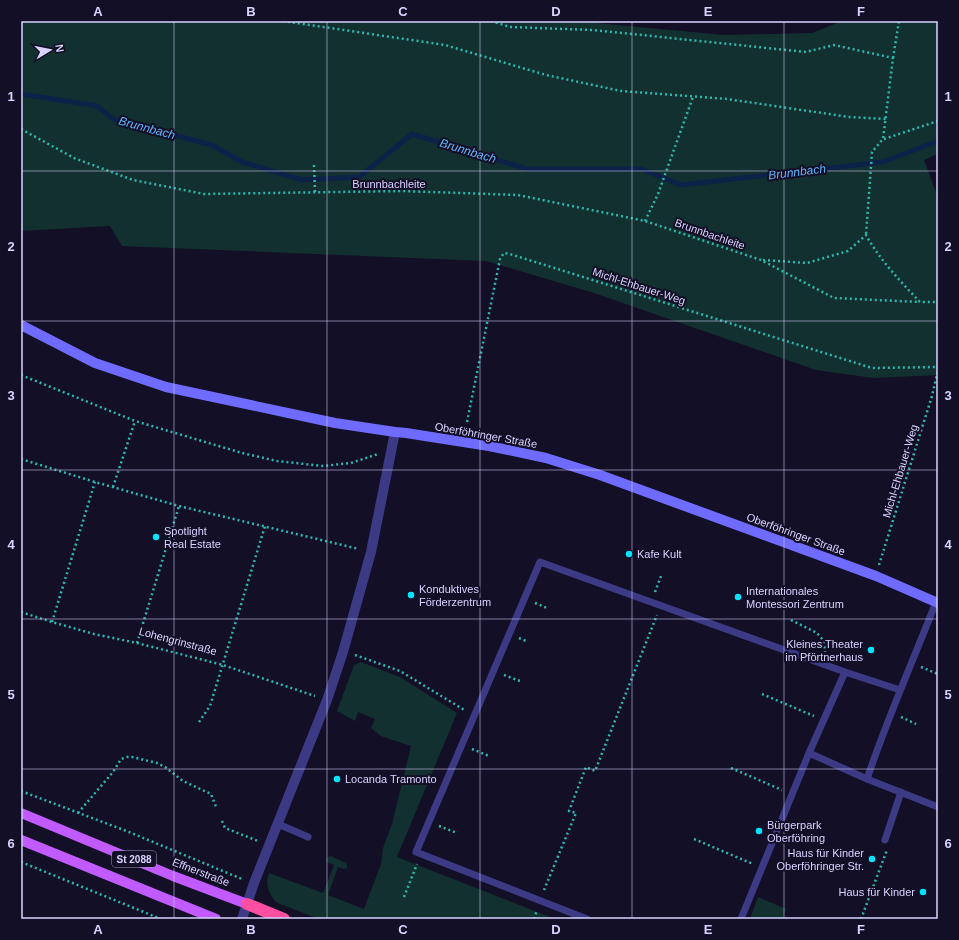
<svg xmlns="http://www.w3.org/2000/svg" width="959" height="940" viewBox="0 0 959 940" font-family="Arial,sans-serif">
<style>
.green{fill:#12302f}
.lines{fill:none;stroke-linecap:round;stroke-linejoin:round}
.stream{stroke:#0c2248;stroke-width:5}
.path{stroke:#2fb8b0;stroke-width:2.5;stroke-dasharray:2 3;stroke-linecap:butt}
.lane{stroke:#3d3a85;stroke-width:7}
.street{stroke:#3d3a85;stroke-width:10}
.secondary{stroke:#6f6bff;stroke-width:10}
.primary{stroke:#c25bff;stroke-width:10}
.highway{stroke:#ff4fa3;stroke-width:12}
.grid{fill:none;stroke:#d9d4ff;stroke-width:1;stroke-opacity:0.55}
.poi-dot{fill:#00e5ff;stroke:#130f26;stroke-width:1.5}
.labels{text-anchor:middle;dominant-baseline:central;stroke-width:4;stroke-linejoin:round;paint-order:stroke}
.shield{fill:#130f26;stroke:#9e99be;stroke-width:1}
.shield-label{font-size:10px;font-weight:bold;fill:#d9d4ff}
.street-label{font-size:11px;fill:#d9d4ff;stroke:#130f26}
.poi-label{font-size:11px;fill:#d9d4ff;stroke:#130f26;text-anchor:start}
.water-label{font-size:12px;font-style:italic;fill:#62b6ff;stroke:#130f26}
.neatline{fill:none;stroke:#d9d4ff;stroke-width:1.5}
.grid-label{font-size:13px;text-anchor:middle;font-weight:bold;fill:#d9d4ff}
</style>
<rect width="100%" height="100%" fill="#130f26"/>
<g class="green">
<polygon points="21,21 575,21 724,35 812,33 842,21 938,21 938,154 924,160 938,198 938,375 873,378 816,370 594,293 486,261 122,246 110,226 21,231"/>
<polygon points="361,662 400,677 457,713 397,857 555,919 319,919 280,904 275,901 270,894 268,888 267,880 269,873 323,893 334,865 328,863 326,861 327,857 331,856 346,863 347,866 347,868 344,869 338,867 328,895 364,909 381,864 383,848 392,824 411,746 381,736 371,728 375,719 358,712 355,721 337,711 354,665"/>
<polygon points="758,897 786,909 782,919 750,919"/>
</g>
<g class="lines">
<polyline class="stream" points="21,94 97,106 113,119 212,145 242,162 302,180 359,177 412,134 527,169 641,169 681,185 883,162 938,141"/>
<g class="path">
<polyline points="283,21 445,45 546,75 621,91 727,99 849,117 886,119"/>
<polyline points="491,21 510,27 593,30 806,52 834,45 893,58 883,139 872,152 866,235"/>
<polyline points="893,58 899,21"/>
<polyline points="21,129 74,158 133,180 204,194 402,191 518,195 645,221 761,260 834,298 920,302"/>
<polyline points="884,139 938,121"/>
<polyline points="314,165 315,192"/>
<polyline points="645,221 658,194 693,97"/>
<path d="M763,260L807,263L848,251L866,235C880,260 900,281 920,302H938"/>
<polyline points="21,375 135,421 242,453 277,461 323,466 351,463 378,454"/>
<polyline points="467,422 500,259 504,253 510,254 872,368 938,367"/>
<polyline points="21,459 95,482 179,506 359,549"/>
<polyline points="113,487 135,421"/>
<polyline points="879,565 932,396 938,370"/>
<polyline points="655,592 661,576"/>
<polyline points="535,603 547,608"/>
<polyline points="21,612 52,622 94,634 137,643 223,665 315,696"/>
<polyline points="791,620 817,633 824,641 825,652"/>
<polyline points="52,622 95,482"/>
<polyline points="519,638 526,641"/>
<polyline points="137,643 179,506"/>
<polyline points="355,655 400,671 466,711"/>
<polyline points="921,667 938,674"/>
<polyline points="504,675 520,681"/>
<polyline points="762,694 814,716"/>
<polyline points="901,717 916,724"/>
<polyline points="199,722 210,706 265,526"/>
<polyline points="472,749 489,756"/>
<polyline points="731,768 782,790"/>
<polyline points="21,791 129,832 242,879"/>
<polyline points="78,813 113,772 121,759 127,757 132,757 157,763 165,767 183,781 211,794 216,807"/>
<polyline points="222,821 225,828 258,841"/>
<polyline points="439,826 457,833"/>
<polyline points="694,839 753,864"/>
<polyline points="21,862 161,919"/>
<polyline points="544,890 576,813 569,811 586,767 595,771 657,615"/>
<polyline points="404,897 417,864"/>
<polyline points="534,919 537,910"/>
<polyline points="861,919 887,850"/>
</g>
<g class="lane">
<path d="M900,690L845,672L809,753L867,779C887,719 913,661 936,602"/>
<polyline points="867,779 938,807"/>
<polyline points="278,824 308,837"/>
<polyline points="885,840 901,792"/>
<polyline points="587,919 416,852 540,562 845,672"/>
<polyline points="741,919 809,753"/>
</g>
<polyline class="street" points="242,919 254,883 327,700 343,652 371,552 395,432"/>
<polyline class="secondary" points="21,325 95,363 166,387 335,423 395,432 406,433 489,446 546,458 600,475 876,576 938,603"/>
<g class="primary">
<polyline points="21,813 173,876 247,904"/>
<polyline points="21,840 216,919"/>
</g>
<polyline class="highway" points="247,904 284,919"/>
</g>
<path class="grid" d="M174,21V919M327,21V919M480,21V919M632,21V919M784,21V919M21,171H938M21,321H938M21,470H938M21,619H938M21,769H938"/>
<g class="poi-dot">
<circle cx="156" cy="537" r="4"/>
<circle cx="629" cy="554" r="4"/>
<circle cx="411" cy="595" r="4"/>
<circle cx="738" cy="597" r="4"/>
<circle cx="871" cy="650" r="4"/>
<circle cx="337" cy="779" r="4"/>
<circle cx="759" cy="831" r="4"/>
<circle cx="872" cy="859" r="4"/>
<circle cx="923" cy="892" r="4"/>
</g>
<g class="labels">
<rect class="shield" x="112" y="851" width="44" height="16" rx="3"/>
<g class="shield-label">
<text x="134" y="859">St 2088</text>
</g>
<g class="street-label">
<text x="389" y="184">Brunnbachleite</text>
<text transform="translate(710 234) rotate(19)">Brunnbachleite</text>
<text transform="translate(639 286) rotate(18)">Michl-Ehbauer-Weg</text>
<text transform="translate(486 435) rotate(10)">Oberföhringer Straße</text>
<text transform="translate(900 471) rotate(-73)">Michl-Ehbauer-Weg</text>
<text transform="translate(796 534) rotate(20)">Oberföhringer Straße</text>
<text transform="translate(178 641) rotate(15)">Lohengrinstraße</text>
<text transform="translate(201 872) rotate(21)">Effnerstraße</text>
</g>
<g class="poi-label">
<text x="164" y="531">Spotlight<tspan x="164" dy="13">Real Estate</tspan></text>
<text x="637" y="554">Kafe Kult</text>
<text x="419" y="589">Konduktives<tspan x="419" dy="13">Förderzentrum</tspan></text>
<text x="746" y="591">Internationales<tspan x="746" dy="13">Montessori Zentrum</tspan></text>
<text x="863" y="644" text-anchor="end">Kleines Theater<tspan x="863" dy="13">im Pförtnerhaus</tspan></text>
<text x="345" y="779">Locanda Tramonto</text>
<text x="767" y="825">Bürgerpark<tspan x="767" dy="13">Oberföhring</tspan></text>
<text x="864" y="853" text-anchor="end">Haus für Kinder<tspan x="864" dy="13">Oberföhringer Str.</tspan></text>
<text x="915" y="892" text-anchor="end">Haus für Kinder</text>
</g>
<g class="water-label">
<text transform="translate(147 128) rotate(15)">Brunnbach</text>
<text transform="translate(468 151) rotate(17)">Brunnbach</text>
<text transform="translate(797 172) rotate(-7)">Brunnbach</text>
</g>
</g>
<rect width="959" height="940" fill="none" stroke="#130f26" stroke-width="44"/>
<g transform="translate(50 50) rotate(80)" stroke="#130f26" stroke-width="3" paint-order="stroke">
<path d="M0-3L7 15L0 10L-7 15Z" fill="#d9d4ff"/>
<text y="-6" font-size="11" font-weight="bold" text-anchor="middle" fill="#d9d4ff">N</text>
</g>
<rect x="22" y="22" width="915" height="896" class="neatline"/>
<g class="grid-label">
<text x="98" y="16">A</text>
<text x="251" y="16">B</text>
<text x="403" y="16">C</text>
<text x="556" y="16">D</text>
<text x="708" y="16">E</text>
<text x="861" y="16">F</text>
<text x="11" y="101">1</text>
<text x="948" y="101">1</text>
<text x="11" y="251">2</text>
<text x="948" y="251">2</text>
<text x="11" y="400">3</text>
<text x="948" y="400">3</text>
<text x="11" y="549">4</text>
<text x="948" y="549">4</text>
<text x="11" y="699">5</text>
<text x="948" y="699">5</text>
<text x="11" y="848">6</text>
<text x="948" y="848">6</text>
<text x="98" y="934">A</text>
<text x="251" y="934">B</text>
<text x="403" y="934">C</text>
<text x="556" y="934">D</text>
<text x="708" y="934">E</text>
<text x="861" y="934">F</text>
</g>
</svg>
